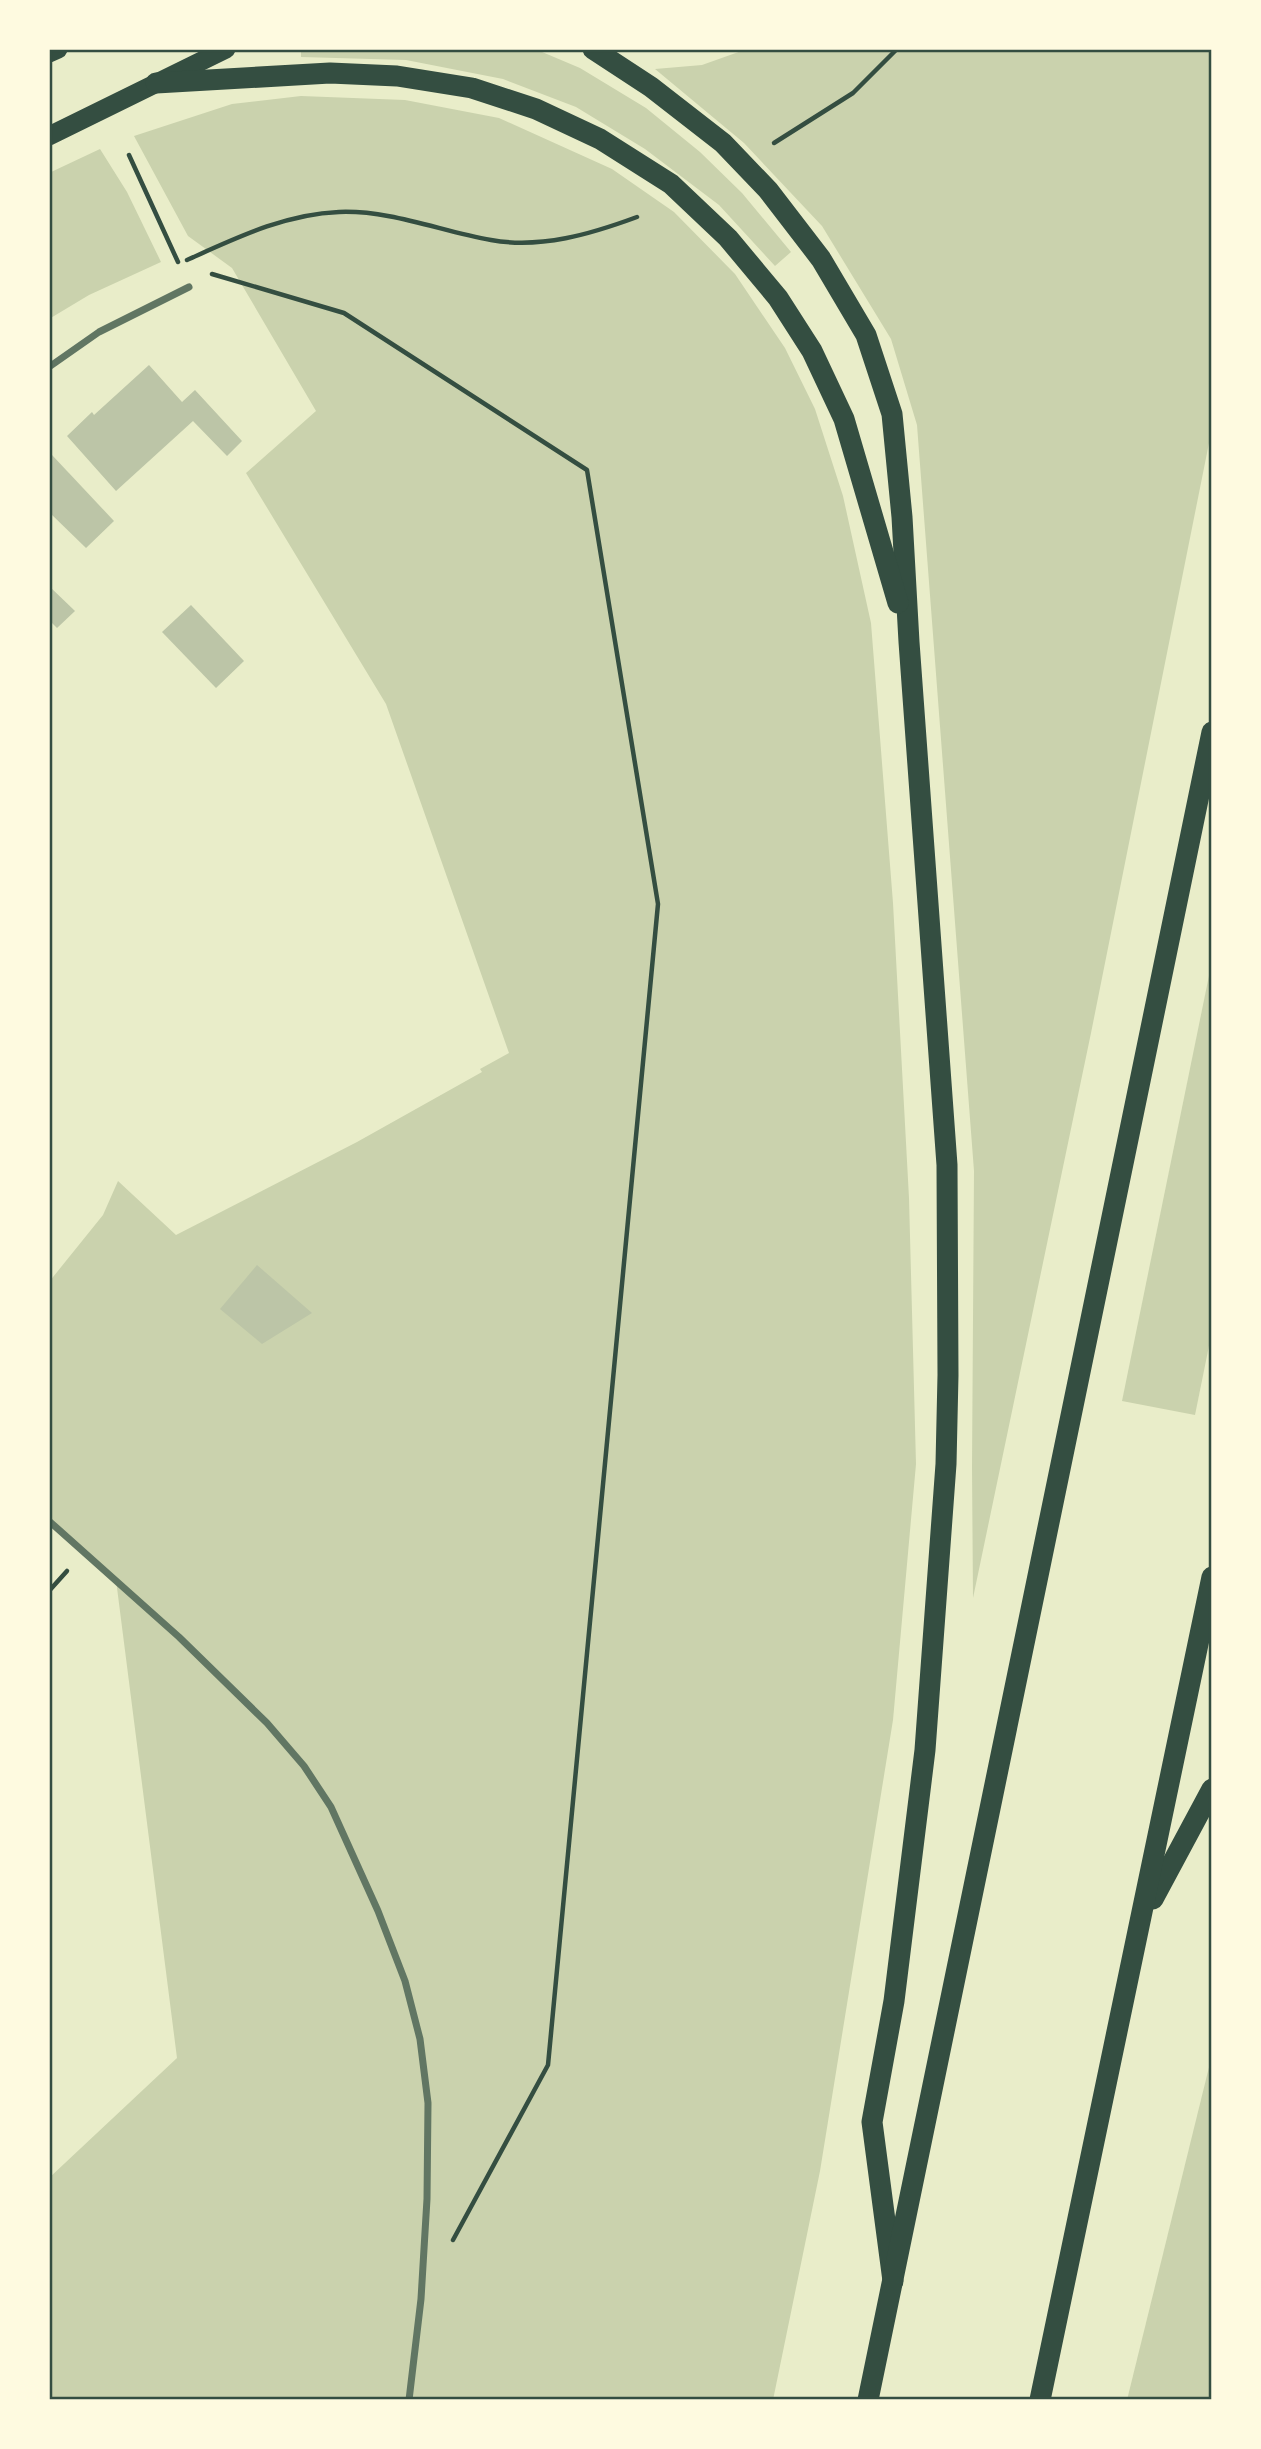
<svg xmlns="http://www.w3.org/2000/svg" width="1261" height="2449" viewBox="0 0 1261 2449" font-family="Ubuntu,sans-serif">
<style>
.green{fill:#cad2ad}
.building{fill:#bcc5a7}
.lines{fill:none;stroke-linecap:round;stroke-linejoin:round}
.path{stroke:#344e41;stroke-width:4.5}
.minor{stroke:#617663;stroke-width:7}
.trunk{stroke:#344e41;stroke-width:19}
.motorway{stroke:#344e41;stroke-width:21}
.neatline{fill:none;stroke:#344e41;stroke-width:2.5}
</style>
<rect width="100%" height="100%" fill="#e9edc9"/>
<g class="green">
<polygon points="301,49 535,49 580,68 646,108 700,152 742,193 791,252 775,266 719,205 645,149 576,107 503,79 406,60 301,57"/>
<polygon points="747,49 1212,49 1212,428 1091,1033 973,1598 972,1467 974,1171 917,425 891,339 822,226 744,143 655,69 702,65"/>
<polygon points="301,96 405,100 499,118 612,169 674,212 735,274 785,348 815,409 843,496 871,623 893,903 909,1198 916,1464 893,1720 820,2171 773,2400 49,2400 49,2178 177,2058 116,1580 49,1521 49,1282 103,1215 118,1181 176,1235 357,1142 482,1072 480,1069 509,1053 386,704 246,473 316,411 232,268 188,236 134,136 232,104"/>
<polygon points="100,149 127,192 161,262 89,295 49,319 49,173"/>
<polygon points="1212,961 1212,1331 1195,1415 1122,1401"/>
<polygon points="1212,2055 1212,2400 1127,2400"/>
</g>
<g class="building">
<polygon points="149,365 182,402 195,390 242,441 227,456 193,421 116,491 67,436 92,412 94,415"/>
<polygon points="52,455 114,521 86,548 49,512 49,458"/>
<polygon points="49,586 75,611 57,628 49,620"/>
<polygon points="191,605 244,661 216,688 162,632"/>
<polygon points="257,1265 312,1313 262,1344 220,1309"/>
</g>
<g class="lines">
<g class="path">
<polyline points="774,143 853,93 897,49"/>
<polyline points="129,155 178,262"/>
<path d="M187,260C236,238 285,214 339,212C391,210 440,231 491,240C541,249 591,234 637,217"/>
<polyline points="212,274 344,313 587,470 658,904 548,2065 453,2240"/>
<polyline points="49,1591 67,1571"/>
</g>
<g class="minor">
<polyline points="49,367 99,332 189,287"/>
<polyline points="49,1521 179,1637 267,1723 304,1766 331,1807 378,1911 405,1981 420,2039 428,2103 427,2199 421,2299 409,2400"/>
</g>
<g class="trunk">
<polyline points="49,53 58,49"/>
<polyline points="49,136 226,49"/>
</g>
<g class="motorway">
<polyline points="593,49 651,87 723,143 768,190 821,259 866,335 892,414 902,517 909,642 947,1165 948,1375 946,1464 925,1750 894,2001 872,2122 893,2281"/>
<polyline points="156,83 330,73 397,76 472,88 536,109 600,139 671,184 728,238 778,298 812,351 844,419 898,603"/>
<polyline points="1153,1899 1212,1789"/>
<polyline points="868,2400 1212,732"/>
<polyline points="1040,2400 1212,1577"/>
</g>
</g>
<rect width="1261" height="2449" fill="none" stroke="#fefae0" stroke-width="102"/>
<rect x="51" y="51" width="1159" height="2347" class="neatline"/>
</svg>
